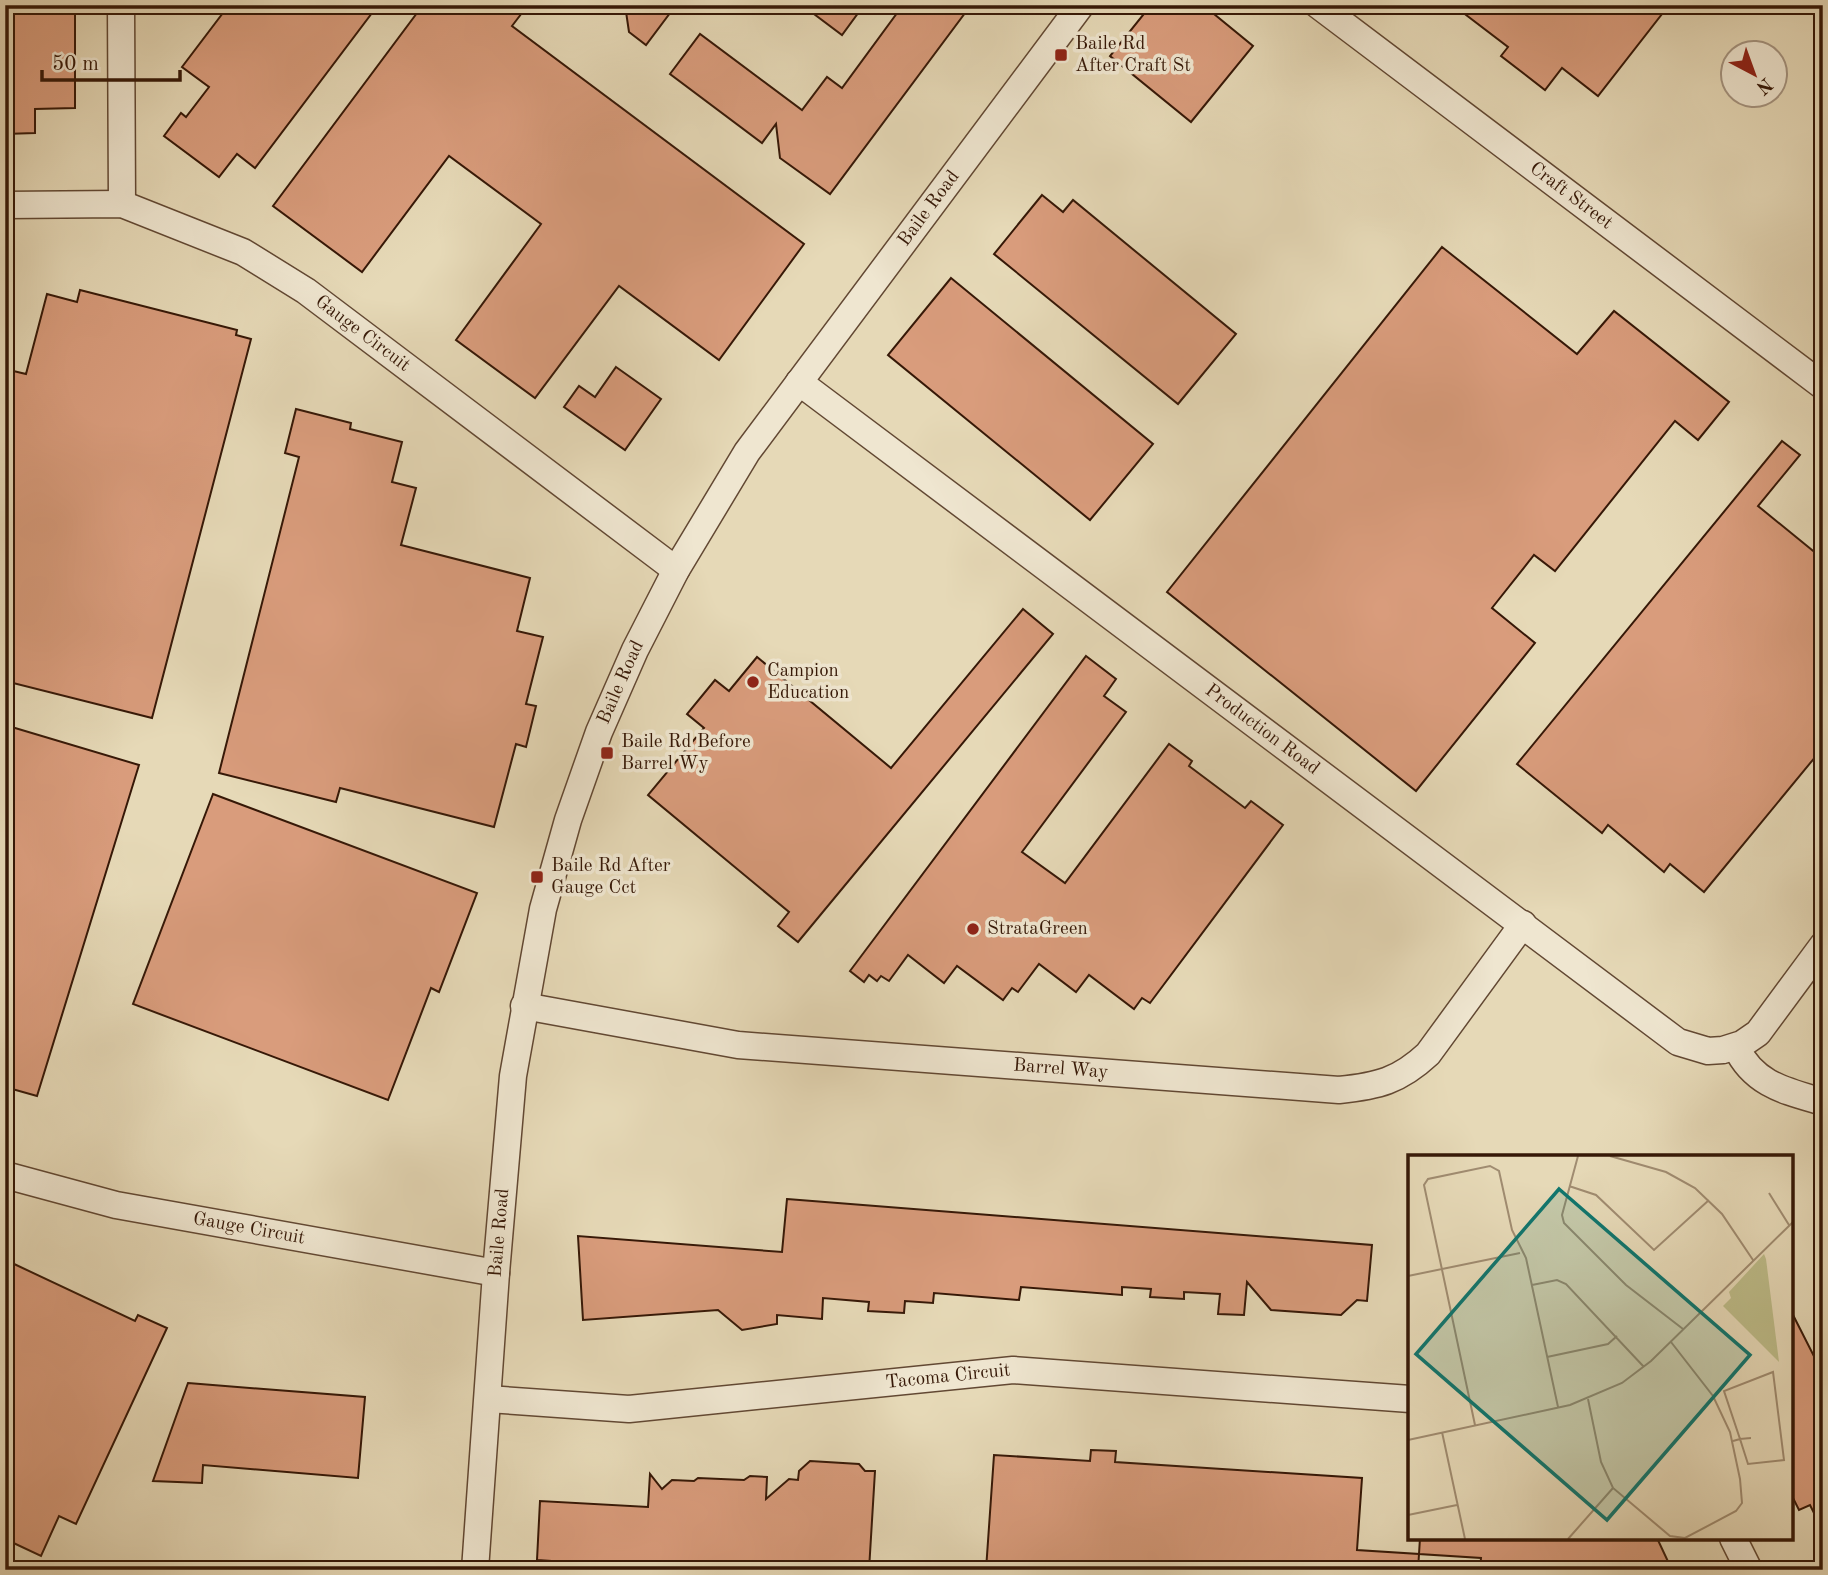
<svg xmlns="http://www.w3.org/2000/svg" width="1828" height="1575" viewBox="0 0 1828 1575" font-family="'Old Standard TT',serif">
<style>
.building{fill:#d99c7c;stroke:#361807;stroke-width:2}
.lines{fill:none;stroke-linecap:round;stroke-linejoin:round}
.minor-casing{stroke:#624833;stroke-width:29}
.minor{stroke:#efe6d0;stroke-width:26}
.poi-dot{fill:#8f2418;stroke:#efe6d0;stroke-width:2.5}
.labels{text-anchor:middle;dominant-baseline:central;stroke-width:7;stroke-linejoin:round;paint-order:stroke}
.poi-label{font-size:19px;fill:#361807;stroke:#efe6d0;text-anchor:start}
.street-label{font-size:19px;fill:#361807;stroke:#efe6d0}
.inset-road{fill:none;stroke:#a08c71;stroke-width:2}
.view{fill:#0f766e;fill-opacity:0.15;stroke:#0f766e;stroke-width:3.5}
.inset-edge{fill:none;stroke:#361807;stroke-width:3.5}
</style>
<rect width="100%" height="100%" fill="#e6d9b7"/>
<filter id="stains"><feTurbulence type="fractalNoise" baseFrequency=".00286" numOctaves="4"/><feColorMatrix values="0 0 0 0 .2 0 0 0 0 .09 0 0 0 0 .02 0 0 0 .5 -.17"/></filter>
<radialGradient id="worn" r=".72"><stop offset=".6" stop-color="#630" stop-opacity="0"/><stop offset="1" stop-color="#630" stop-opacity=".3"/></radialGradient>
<g class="building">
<polygon points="5,5 75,5 75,108 35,109 35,133 5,134"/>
<polygon points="229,5 378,5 255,168 237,154 219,177 164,136 181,113 186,117 209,87 182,67"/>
<polygon points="423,5 528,5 512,26 804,244 719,360 619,286 535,398 456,340 541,224 449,156 362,272 273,206"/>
<polygon points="625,5 676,5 646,45 629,32"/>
<polygon points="802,5 864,5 842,35"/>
<polygon points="903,5 971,5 830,194 780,158 776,124 762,143 670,74 700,34 802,110 827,77 842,88"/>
<polygon points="1151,5 1203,5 1253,46 1191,122 1110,56"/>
<polygon points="1453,5 1669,5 1598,96 1562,68 1545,90 1501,56 1508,47"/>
<polygon points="1042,195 1063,212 1073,200 1236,334 1178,404 994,254"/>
<polygon points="1442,247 1577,354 1614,311 1729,402 1698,440 1675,421 1555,571 1534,555 1492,608 1535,643 1416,791 1167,592"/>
<polygon points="951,278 1153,444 1090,520 888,355"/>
<polygon points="80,290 237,330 236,335 251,339 152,718 5,681 5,369 26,374 47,294 77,302"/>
<polygon points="616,367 661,399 625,450 564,407 579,386 595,397"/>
<polygon points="296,409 351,423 350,429 402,442 392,482 416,488 401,545 530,578 517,631 543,637 526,704 536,706 526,747 516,744 494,827 340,788 336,802 219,773 299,457 285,453"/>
<polygon points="1782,441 1800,455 1758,506 1823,559 1823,761 1816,756 1704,892 1670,864 1664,872 1608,825 1602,833 1517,764"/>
<polygon points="1023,609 1053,634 798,942 778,926 789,912 648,795 704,728 687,714 715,680 729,691 757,657 891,768"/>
<polygon points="1086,656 1116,679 1104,696 1126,712 1022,852 1065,883 1169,744 1192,761 1189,766 1245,808 1251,801 1283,825 1150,1003 1142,998 1134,1009 1089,975 1076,992 1039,964 1018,992 1012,988 1003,1000 957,966 944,983 908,955 889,981 881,976 877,981 869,975 864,982 850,971"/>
<polygon points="5,725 139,765 37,1096 5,1087"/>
<polygon points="213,794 477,893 439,992 431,988 388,1100 133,1004"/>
<polygon points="787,1199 1372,1245 1367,1301 1357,1300 1341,1315 1271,1310 1247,1282 1244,1315 1218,1314 1220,1294 1184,1292 1184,1299 1150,1297 1151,1289 1122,1287 1122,1295 1021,1287 1019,1300 934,1293 933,1303 905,1301 904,1313 868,1311 869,1302 823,1298 822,1319 777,1315 777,1324 742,1330 718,1310 583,1320 578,1236 782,1252"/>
<polygon points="12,1263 135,1321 138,1315 167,1328 76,1524 59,1516 41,1556 5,1539 5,1277"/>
<polygon points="1791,1311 1823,1374 1823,1531 1810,1505 1799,1510 1791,1494"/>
<polygon points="188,1383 365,1397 358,1478 203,1465 202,1483 153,1481"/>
<polygon points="1091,1450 1116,1451 1115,1462 1362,1478 1357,1550 1419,1554 1418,1570 986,1570 994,1455 1090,1461"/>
<polygon points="810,1461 859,1464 865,1471 875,1471 869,1570 551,1570 551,1561 537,1560 540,1501 648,1507 650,1474 662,1489 672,1480 694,1481 698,1478 744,1480 750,1476 767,1477 766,1499 789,1479 798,1480 799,1471"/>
<polygon points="1420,1538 1657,1538 1672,1570 1480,1570 1481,1558 1419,1554"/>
</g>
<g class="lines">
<defs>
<g id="minor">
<polyline points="121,5 122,204"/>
<path id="s1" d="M1318,5L1823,386"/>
<path id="s2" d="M5,205L122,204L243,252L306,291L676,570"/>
<path id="s3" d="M799,382L1678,1042L1708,1051L1723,1050L1742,1044L1758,1033L1823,945"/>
<path id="s4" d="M524,1006L738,1045L1339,1090C1378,1086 1399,1081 1428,1054L1523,924"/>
<path d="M1736,1047C1754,1085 1786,1091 1823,1102"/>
<path id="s5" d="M5,1175L116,1205L496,1273"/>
<path id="s6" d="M488,1399L629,1409L1013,1370L1410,1399"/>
<polyline points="1733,1538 1749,1570"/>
<path id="s7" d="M475,1570L496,1273L513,1076L543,909L568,820L599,732L635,650L676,570L747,452L1081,5"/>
</g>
</defs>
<use href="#minor" class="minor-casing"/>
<use href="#minor" class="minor"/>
</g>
<g class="poi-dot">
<rect x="1054" y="48" width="14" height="14" rx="3.5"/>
<circle cx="753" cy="682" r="7"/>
<rect x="600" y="746" width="14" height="14" rx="3.5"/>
<rect x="530" y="870" width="14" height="14" rx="3.5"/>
<circle cx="973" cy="929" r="7"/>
</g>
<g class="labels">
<g class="poi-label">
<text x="1075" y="44">Baile Rd<tspan x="1075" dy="22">After Craft St</tspan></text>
<text x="767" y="671">Campion<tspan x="767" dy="22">Education</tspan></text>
<text x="621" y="742">Baile Rd Before<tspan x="621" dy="22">Barrel Wy</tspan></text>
<text x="551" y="866">Baile Rd After<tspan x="551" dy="22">Gauge Cct</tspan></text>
<text x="987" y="929">StrataGreen</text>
</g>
<g class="street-label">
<text stroke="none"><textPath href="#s1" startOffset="317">Craft Street</textPath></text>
<text stroke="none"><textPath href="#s7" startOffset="1472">Baile Road</textPath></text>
<text stroke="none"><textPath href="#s2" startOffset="392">Gauge Circuit</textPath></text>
<text stroke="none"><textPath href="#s7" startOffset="905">Baile Road</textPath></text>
<text stroke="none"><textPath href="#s3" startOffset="579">Production Road</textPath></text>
<text stroke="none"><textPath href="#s4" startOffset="541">Barrel Way</textPath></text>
<text stroke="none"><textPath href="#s5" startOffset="250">Gauge Circuit</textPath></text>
<text stroke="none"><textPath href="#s7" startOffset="338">Baile Road</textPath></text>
<text stroke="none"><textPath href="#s6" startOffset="462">Tacoma Circuit</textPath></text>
</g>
</g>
<g transform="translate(1408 1155)">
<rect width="385" height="385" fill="#e6d9b7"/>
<path d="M356,99L358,104L371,207L315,151L323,143L321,137Z" fill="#bdbc89"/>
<path class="inset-road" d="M170,1L154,60L156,68L218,130L275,174M202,1L258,17L287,33L314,59L345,105M161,31L188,40L246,95L301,45M361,38L381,70M0,121L112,98M124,130L149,125L158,129L236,212M139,202L200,189L209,181M180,244L193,307L205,333L262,381L277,383L328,356L334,348L332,324L322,277L305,241L263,187M67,270L16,30L20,24L82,11L91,16L104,75L118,103L150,252M34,277L57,384M0,285L162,250L214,228L243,206L385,67M325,286L332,284L340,309L376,305L365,217L316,236L332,284L343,283M0,360L49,350M160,384L205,333"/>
<path class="view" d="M151,34L342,200L199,365L8,199Z"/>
<rect width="385" height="385" class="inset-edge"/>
</g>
<rect width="1828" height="1575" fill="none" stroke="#e6d9b7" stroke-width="28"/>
<rect x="7" y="7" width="1814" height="1561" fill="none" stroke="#361807" stroke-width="3.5"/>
<rect x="14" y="14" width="1800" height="1547" fill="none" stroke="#361807" stroke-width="2"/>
<g transform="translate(1754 74) rotate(139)"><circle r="33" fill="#efe6d0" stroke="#a59480" stroke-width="2"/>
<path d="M0-5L12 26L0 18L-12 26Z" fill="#8f2418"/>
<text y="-10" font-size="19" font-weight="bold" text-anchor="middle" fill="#361807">N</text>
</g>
<path d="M42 70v10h138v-10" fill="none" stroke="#361807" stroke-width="3.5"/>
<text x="52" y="70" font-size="21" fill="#361807" stroke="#efe6d0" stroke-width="5" paint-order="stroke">50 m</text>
<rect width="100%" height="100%" filter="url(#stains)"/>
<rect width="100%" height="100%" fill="url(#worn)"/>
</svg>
